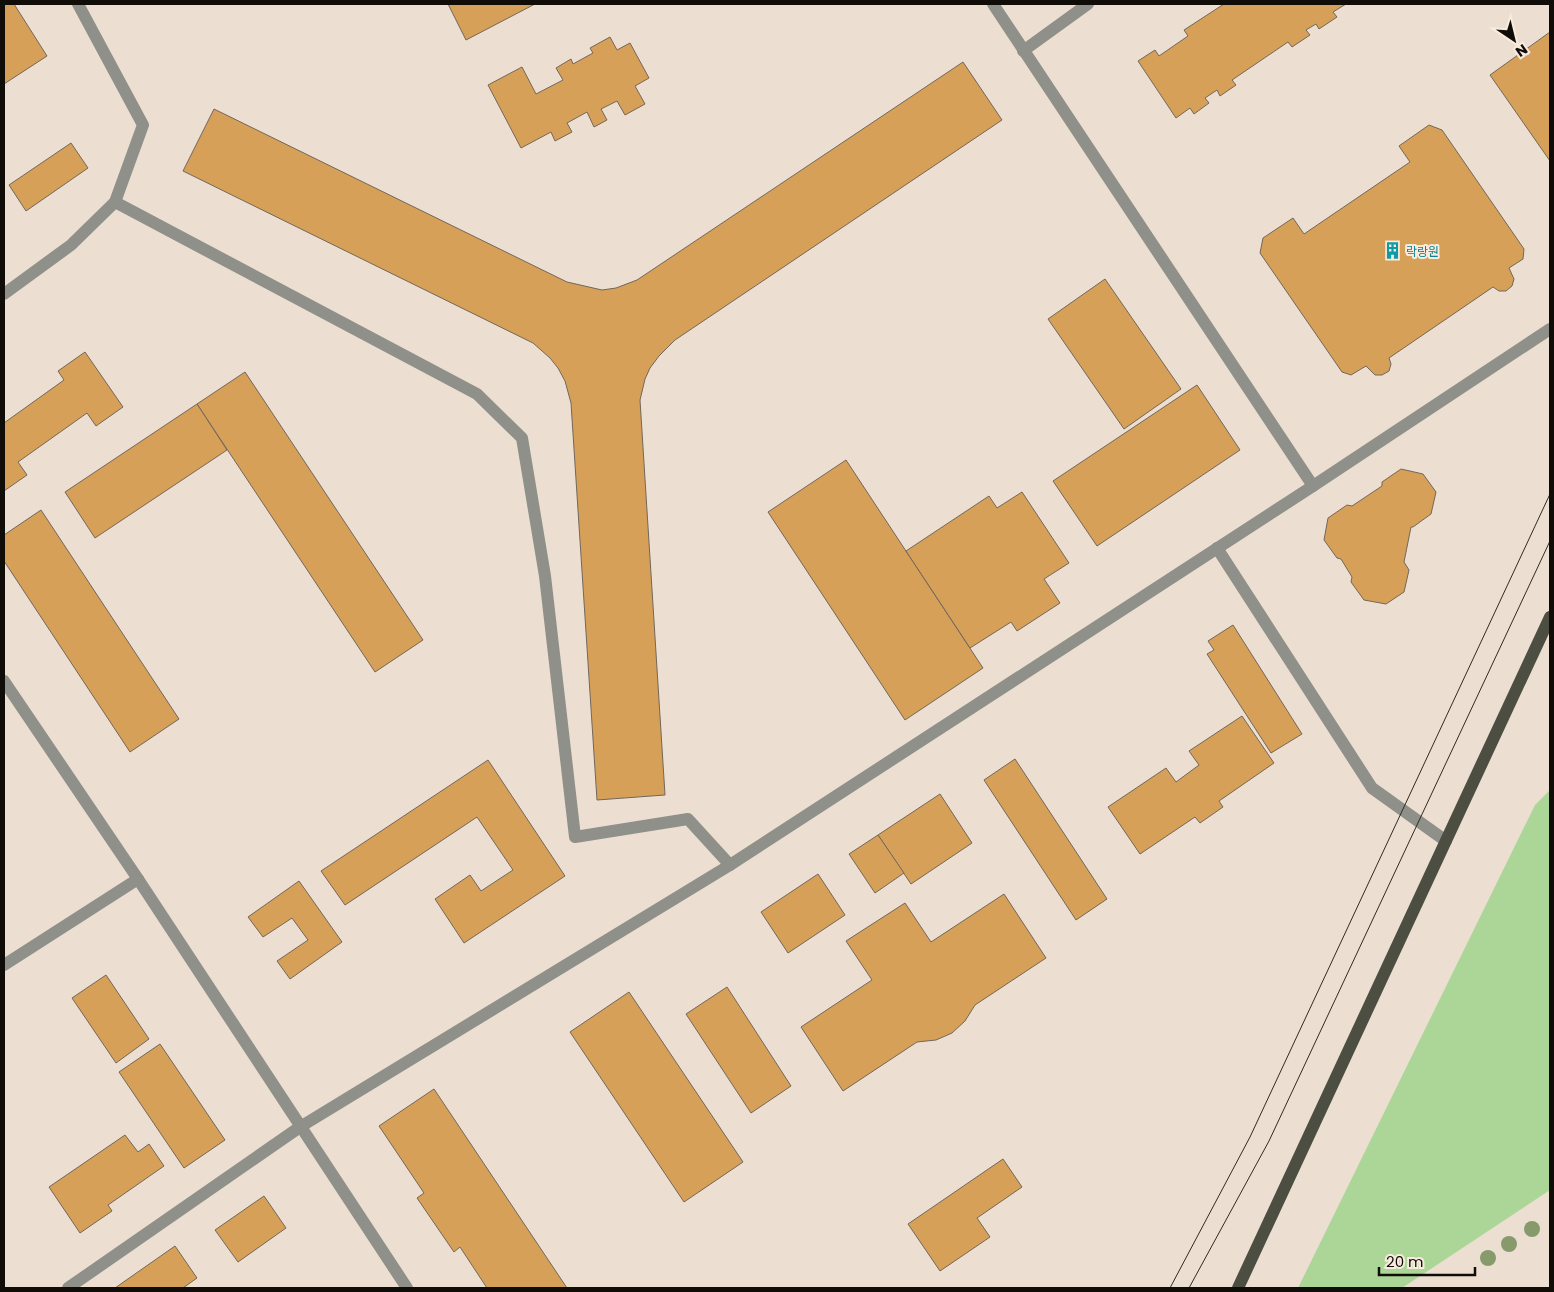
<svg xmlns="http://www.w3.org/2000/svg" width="1554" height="1292" viewBox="0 0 1554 1292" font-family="Poppins,'Noto Sans KR',sans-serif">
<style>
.green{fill:#acd698}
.building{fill:#d7a058;stroke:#72675a}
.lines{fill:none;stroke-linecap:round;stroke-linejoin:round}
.minor{stroke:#8e9089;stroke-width:12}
.major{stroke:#4b4e41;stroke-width:12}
.tram{stroke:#302a24;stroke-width:1}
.tree{fill:#879a6c}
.labels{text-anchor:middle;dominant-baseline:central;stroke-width:4;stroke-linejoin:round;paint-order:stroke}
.culture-label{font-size:12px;fill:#0d838f;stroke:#f9ecde;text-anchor:start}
</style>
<rect width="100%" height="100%" fill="#ecdfd1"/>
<polygon class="green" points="1550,790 1550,1190 1402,1288 1298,1288 1535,805"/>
<g class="building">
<polygon points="4,4 14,4 47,56 4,84"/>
<polygon points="448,4 535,4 466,40"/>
<polygon points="1224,4 1346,4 1333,12 1337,17 1319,29 1316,24 1306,30 1310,35 1292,47 1288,42 1232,80 1236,85 1220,96 1217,90 1205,98 1209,103 1194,114 1190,108 1176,118 1138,61 1155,50 1159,56 1188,36 1184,30"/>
<polygon points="1550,32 1550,161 1490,75"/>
<polygon points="610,37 617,50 630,43 649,78 635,86 645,104 625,115 617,101 601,109 607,120 594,127 587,112 567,123 572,132 555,141 551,132 521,148 488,85 522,67 536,94 563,80 556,68 571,59 573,64 593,53 590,48"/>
<polygon points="963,62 1002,120 675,340 659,356 650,368 645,379 640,400 665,795 597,800 571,403 565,381 558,368 550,358 533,343 183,171 214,109 567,282 602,290 616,288 637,280"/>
<polygon points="1429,125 1442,130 1524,249 1523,259 1509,268 1514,279 1512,286 1506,291 1499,291 1493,287 1389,358 1391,364 1389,371 1382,375 1375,375 1366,366 1351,375 1342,372 1260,253 1263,238 1293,218 1304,234 1410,162 1399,146"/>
<polygon points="71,143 88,168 26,211 9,185"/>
<polygon points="1105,279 1181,389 1124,429 1048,319"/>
<polygon points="85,352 123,407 96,426 87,413 18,462 27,475 4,491 4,423 64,380 58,371"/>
<polygon points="245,372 423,640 375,672 197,404"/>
<polygon points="1197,385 1240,450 1097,546 1053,481"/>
<polygon points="197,404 227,450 95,538 65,492"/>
<polygon points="846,460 983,668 905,720 768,512"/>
<polygon points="1401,469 1423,474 1436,492 1431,514 1413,527 1411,527 1404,562 1409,570 1404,592 1386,604 1364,600 1351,582 1352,577 1341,559 1337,558 1324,540 1328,518 1347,505 1352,506 1382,486 1382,482"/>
<polygon points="1022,492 1069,563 1044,579 1060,603 1017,631 1011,622 970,648 906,551 989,496 997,508"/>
<polygon points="41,510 179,719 130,752 4,561 4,535"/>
<polygon points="1233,625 1302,734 1271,753 1207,654 1214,650 1208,641"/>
<polygon points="1242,716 1274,763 1219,801 1223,807 1200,823 1195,817 1140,854 1108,807 1166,768 1176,782 1199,765 1189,751"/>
<polygon points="1015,759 1107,899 1076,920 984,780"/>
<polygon points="488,760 565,876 464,943 435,899 470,875 481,891 513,870 477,817 345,905 321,871"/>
<polygon points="940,794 972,843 911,884 878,835"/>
<polygon points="878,835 904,873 875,893 849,854"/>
<polygon points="818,874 845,915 788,953 761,912"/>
<polygon points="299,881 342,942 290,979 277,961 308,940 292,918 263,937 248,917"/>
<polygon points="1004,894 1046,958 975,1005 965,1021 952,1033 936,1040 917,1042 843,1091 801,1027 872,980 846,941 905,903 931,942"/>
<polygon points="106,975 149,1039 116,1063 72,998"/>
<polygon points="727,987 791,1086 751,1113 686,1014"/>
<polygon points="629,992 743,1162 684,1202 570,1032"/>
<polygon points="160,1044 225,1140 184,1168 119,1072"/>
<polygon points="434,1089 567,1288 487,1288 460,1247 454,1252 417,1198 424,1193 379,1126"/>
<polygon points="125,1135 138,1152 149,1144 164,1166 108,1205 112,1211 80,1233 49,1187"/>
<polygon points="1003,1159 1022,1187 977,1218 990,1237 940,1271 908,1224"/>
<polygon points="264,1196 286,1228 238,1262 215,1230"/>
<polygon points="175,1246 197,1278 183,1288 115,1288"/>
</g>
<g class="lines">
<g class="minor">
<polyline points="993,4 1313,486"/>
<polyline points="1023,51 1088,4"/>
<polyline points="115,202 477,394 522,438 545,576 575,837 688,819 730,865"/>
<polyline points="4,294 71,245 115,202 143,125 78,4"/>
<polyline points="1217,548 1372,788 1446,841"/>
<polyline points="4,681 138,879 407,1288"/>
<polyline points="4,965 138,879"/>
<polyline points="68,1288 300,1127 730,865 1313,486 1550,329"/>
</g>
<polyline class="major" points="1238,1288 1550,617"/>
<g class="tram">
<polyline points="1170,1288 1250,1137 1550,494"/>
<polyline points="1189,1288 1269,1141 1550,541"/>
</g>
</g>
<g class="tree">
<circle cx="1532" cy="1229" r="8"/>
<circle cx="1509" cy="1244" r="8"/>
<circle cx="1488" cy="1258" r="8"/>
</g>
<defs>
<symbol id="building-bare" viewBox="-9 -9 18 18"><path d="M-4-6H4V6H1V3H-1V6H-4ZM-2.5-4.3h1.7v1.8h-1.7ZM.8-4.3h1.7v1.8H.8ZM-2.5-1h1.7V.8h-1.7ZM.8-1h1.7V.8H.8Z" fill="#0f9aa8" stroke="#f9ecde" stroke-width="2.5" paint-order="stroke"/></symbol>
</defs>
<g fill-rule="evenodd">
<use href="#building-bare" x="1380" y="238" width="25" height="25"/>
</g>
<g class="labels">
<g class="culture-label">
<text x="1406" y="251">락랑원</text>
</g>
</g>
<rect width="1554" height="1292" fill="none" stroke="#100c07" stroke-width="10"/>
<g transform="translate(1514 40) rotate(145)" stroke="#f9ecde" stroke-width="4" paint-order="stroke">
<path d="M0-4L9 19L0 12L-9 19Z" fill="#100c07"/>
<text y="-8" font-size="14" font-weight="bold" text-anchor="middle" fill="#100c07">N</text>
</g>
<path d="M1379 1267v8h96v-8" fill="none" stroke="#100c07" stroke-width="2.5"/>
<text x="1386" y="1267" font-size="15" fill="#100c07" stroke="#f9ecde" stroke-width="4" paint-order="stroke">20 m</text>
</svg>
